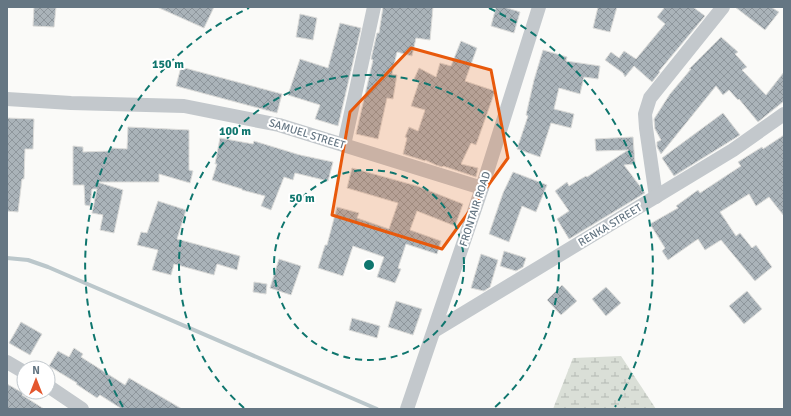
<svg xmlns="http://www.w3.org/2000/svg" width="791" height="416" viewBox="0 0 791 416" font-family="Signika,sans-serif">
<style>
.wetland{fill:url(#wetland-marsh)}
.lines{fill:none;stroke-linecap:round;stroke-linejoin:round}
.stream{stroke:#bbc7cb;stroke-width:4}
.building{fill:url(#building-cross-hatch);stroke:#dcdcda}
.minor{stroke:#c3c8cc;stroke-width:14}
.marked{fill:#e8590c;fill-opacity:0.2;stroke:#e8590c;stroke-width:3;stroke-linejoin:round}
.ring{fill:none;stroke:#0f766e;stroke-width:2;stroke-dasharray:7 5}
.labels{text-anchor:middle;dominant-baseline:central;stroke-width:4;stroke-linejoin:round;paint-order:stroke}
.street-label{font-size:11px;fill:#657683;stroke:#fff}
.centre{fill:#0f766e;stroke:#fff;stroke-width:2}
.ring-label{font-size:12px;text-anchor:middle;font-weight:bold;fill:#0f766e;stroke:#fff;stroke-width:4;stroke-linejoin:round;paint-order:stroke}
</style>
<defs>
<pattern id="wetland-marsh" width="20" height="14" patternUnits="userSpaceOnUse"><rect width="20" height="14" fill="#dadfd7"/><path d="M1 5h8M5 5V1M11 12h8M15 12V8" fill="none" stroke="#b4b9b4"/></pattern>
<pattern id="building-cross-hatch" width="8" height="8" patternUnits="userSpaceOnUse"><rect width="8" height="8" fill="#aab3b9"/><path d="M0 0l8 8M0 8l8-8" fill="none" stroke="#8e969c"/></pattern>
</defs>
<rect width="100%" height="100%" fill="#fafaf8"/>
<polygon class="wetland" points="621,356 656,409 553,409 573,358"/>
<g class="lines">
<polyline class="stream" points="7,258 28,260 48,267 377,409"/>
</g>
<g class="building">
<polygon points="34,7 56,7 54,27 33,26"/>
<polygon points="157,7 214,7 204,28"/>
<polygon points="383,7 433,7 430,40 416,38 412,56 397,52 392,74 397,75 393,99 387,98 378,139 356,134 373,60 371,59 377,33 379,33"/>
<polygon points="496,7 504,7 520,12 514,33 491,26"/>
<polygon points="598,7 617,7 610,32 593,28"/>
<polygon points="665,7 693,7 705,16 659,71 660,72 652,82 634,66 625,77 623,73 605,60 611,52 619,58 624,51 636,59 665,24 657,17"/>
<polygon points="735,7 771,7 779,12 765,30"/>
<polygon points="300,14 317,18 313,40 296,37"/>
<polygon points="340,23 361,28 338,126 315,119 320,105 288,95 300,59 328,68"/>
<polygon points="721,37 738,52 735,54 747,67 742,70 766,95 784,72 784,101 758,122 739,99 738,100 729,90 723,95 716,86 661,154 657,147 657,142 661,140 655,129 654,119 670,94 691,69 689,69"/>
<polygon points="461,41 477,48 465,81 495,91 476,145 471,143 461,164 478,168 476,177 443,166 442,167 436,165 425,160 425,161 403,154 407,138 405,137 409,127 418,131 425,110 411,106 419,82 414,79 419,68 436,77 440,63 451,66"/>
<polygon points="543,50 567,57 566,61 600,66 598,79 584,77 580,94 559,88 554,109 574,114 571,128 551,123 540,157 517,149 528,116 526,115 534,80"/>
<polygon points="181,67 282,94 277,113 176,86"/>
<polygon points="723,113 740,135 674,176 662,158"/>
<polygon points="7,118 34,119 33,149 25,149 24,179 22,179 18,212 7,211"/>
<polygon points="128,127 189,130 189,170 193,171 190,183 159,174 159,182 97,182 123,190 114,233 100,230 103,215 92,213 97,189 92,189 90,206 85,205 84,185 73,185 73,146 83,147 83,152 110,151 111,148 127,149"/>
<polygon points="784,135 784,216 769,197 756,206 749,194 720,212 736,236 740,233 752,248 756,245 772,267 755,281 721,240 705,250 698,239 668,260 662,251 665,248 650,224 678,208 676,206 698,190 700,193 741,166 738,162 762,147 763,149"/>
<polygon points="633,137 635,164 624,165 645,193 569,239 557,219 569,211 555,191 567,182 569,186 586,176 587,177 628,150 596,151 595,139"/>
<polygon points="220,138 253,144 254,141 300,155 333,162 328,181 295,173 293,180 284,177 271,210 261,206 265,196 242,190 242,189 212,180 217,164 215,164"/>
<polygon points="352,168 417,186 463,204 455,226 417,211 410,230 441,241 437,254 406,244 398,268 401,269 395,283 377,277 384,257 353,246 343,276 318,268 325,245 327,245 337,207 359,213 357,218 389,229 398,203 347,188"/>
<polygon points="513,172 547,185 536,212 522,206 509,242 489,234 503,193"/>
<polygon points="158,201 186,210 177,239 240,256 237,270 217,264 214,275 174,264 171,275 152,270 158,250 137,245 141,232 147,233"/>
<polygon points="504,251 526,258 523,267 516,271 500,266"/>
<polygon points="481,254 498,260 490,287 484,291 471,288"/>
<polygon points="279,259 301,266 291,295 270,288"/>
<polygon points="254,282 267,284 266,294 253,292"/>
<polygon points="562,285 577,301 561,315 547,300"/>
<polygon points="606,287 621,303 606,316 592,299"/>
<polygon points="747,291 762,309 744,324 729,306"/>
<polygon points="396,301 422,309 413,335 388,327"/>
<polygon points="352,318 380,326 377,338 349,330"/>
<polygon points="21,322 42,334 30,355 9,343"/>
<polygon points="74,348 83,354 81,357 125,385 129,378 182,409 122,409 100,395 97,398 76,384 77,383 49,366 58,351 69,357"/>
<polygon points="7,384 23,393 22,395 44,409 7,409"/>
</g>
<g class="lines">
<g class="minor">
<polyline points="7,99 71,103 184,106 279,125 482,188"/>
<polyline points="344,145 374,7"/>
<polyline points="656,197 646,128 645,114 650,98 723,7"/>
<polyline points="434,331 733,150 784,114"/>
<polyline points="7,362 24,372"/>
<polyline points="48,386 82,409"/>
<polyline points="407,409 482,188 539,7"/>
</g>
</g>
<path class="marked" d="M411,48L491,70L508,158L442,249L332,215L350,112Z"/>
<g class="ring">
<circle cx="369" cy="265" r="95"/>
<path d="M244 408A190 190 0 1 1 494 408"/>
<path d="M123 407A284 284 0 0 1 249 8M489 8A284 284 0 0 1 615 407"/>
</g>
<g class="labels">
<g class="street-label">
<text transform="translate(307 134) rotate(17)">SAMUEL STREET</text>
<text transform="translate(475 209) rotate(-72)">FRONTAIR ROAD</text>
<text transform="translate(610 225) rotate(-31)">RENKA STREET</text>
</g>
</g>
<circle cx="369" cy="265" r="6" class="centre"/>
<g class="ring-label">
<text x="168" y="68">150 m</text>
<text x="235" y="135">100 m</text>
<text x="302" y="202">50 m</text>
</g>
<rect width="791" height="416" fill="none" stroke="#657683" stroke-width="16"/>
<g transform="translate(36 380)"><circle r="19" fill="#ffffff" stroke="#c1c8cd"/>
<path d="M0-3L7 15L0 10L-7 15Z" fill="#e4572e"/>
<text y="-6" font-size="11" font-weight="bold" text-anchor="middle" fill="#657683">N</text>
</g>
</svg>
